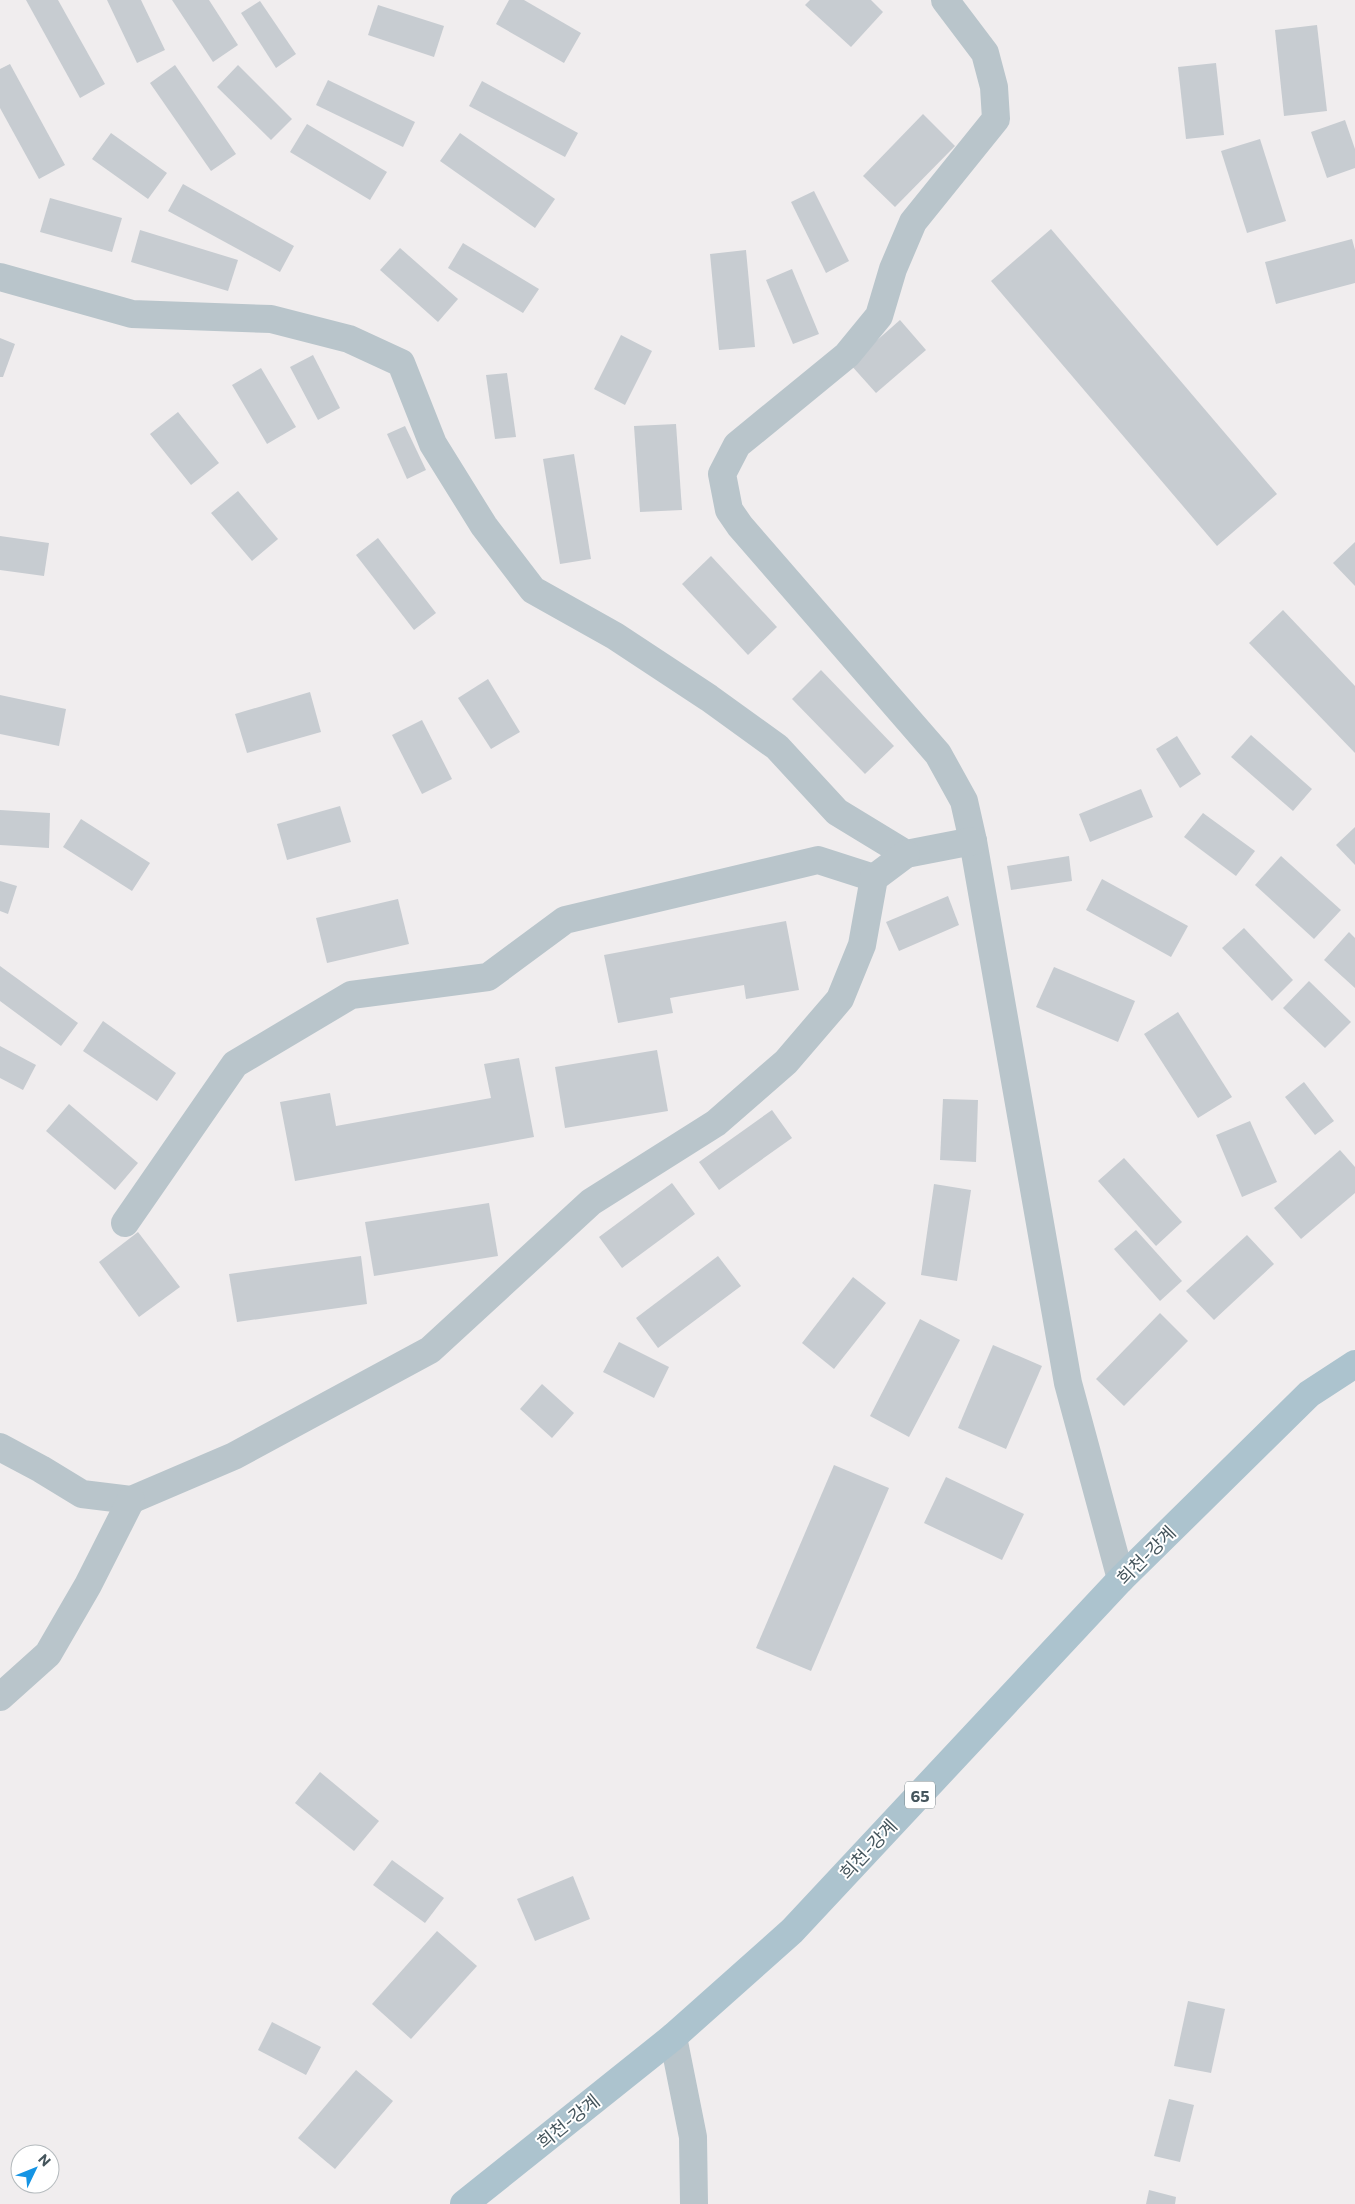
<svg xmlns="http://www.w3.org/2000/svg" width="1355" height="2204" viewBox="0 0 1355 2204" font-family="Commissioner,'Noto Sans KR',sans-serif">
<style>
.building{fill:#c7ccd1}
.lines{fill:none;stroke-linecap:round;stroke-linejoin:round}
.minor{stroke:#b9c5cb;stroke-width:28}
.major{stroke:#acc3ce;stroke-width:28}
.labels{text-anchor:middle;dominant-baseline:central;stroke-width:4;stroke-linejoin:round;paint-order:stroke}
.shield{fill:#fff;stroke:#7d888d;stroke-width:1}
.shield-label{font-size:16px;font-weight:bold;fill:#45555c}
.street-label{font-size:18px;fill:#45555c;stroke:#fff}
</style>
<rect width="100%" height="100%" fill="#f0edee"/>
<g class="building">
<polygon points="26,0 58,0 105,84 80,98"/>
<polygon points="107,0 141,0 165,50 137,63"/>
<polygon points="172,0 209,0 238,45 213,62"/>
<polygon points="509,0 524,0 581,33 564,63 496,24"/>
<polygon points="810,0 871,0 883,12 851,47 805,5"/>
<polygon points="260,1 296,54 276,68 241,13"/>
<polygon points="378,5 444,26 434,57 368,35"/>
<polygon points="1317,25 1327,111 1284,116 1275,30"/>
<polygon points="1216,63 1224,135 1186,139 1178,67"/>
<polygon points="10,64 65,165 39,179 0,108 0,69"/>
<polygon points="175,65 236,154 211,171 150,83"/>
<polygon points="238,65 292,119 271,140 217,87"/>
<polygon points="328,80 415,122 403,147 316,105"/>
<polygon points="482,81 578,133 565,157 469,106"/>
<polygon points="923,114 955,146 895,207 863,176"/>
<polygon points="1345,120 1355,149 1355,168 1327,178 1311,132"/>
<polygon points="307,124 387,172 370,200 290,152"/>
<polygon points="111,133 167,173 148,199 92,159"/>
<polygon points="460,133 555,199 535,228 440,161"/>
<polygon points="1260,139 1286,221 1247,233 1221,151"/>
<polygon points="183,184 294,246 280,272 168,211"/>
<polygon points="814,191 849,261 826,273 791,202"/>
<polygon points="50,198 122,218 112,252 40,232"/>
<polygon points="1051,229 1277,494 1217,546 991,281"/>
<polygon points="140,230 238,260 228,291 131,262"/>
<polygon points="1352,239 1355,250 1355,283 1276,304 1265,262"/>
<polygon points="463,243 539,289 523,313 448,268"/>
<polygon points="400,248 458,299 438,322 380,270"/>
<polygon points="746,250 755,347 719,350 710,254"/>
<polygon points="792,269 819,334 793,344 766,280"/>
<polygon points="900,320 926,350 876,393 850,364"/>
<polygon points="621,335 652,351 625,405 594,389"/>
<polygon points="0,338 15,344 3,377 0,377"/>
<polygon points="313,355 340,408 318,420 290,367"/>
<polygon points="261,368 296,427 267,444 232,385"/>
<polygon points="507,373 516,437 495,439 486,375"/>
<polygon points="178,412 219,463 191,485 150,434"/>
<polygon points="676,424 682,510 640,512 634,426"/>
<polygon points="405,426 426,470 407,479 387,434"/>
<polygon points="574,454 591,559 560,564 543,459"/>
<polygon points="238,491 278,539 252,561 211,513"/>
<polygon points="0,536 49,543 44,576 0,570"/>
<polygon points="378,538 436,613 414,630 356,555"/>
<polygon points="1355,542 1355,586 1333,563"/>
<polygon points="711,556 777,627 748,655 682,584"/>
<polygon points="1283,610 1355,686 1355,753 1249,643"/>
<polygon points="821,670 894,746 865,774 792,699"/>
<polygon points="488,679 520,732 491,749 458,698"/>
<polygon points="310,692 321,732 247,753 235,714"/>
<polygon points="0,695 66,709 59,746 0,734"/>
<polygon points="422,720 452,779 422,794 392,735"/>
<polygon points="1251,735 1312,789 1293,811 1231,757"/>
<polygon points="1177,736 1201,774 1180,788 1156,749"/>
<polygon points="1141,789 1153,817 1090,842 1079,814"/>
<polygon points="340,806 351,842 287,860 277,824"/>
<polygon points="0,810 50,813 49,848 0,845"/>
<polygon points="1203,813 1255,851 1236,876 1184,837"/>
<polygon points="81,819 150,863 132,891 63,847"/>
<polygon points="1355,827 1355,865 1336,845"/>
<polygon points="1069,856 1072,881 1011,890 1007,866"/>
<polygon points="1281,856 1341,910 1314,939 1255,885"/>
<polygon points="1102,879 1188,926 1171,957 1086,910"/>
<polygon points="0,881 17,886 8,914 0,911"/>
<polygon points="948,896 959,925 899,951 886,922"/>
<polygon points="398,899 409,944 327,963 316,918"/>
<polygon points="786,921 799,990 746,999 744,985 670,998 673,1013 618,1023 604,955"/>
<polygon points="1244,928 1293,980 1272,1001 1222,948"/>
<polygon points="1349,932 1355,938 1355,988 1324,960"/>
<polygon points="0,966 78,1023 61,1046 0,1001"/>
<polygon points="1054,967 1135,1001 1118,1042 1036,1007"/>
<polygon points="1309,981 1351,1022 1325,1048 1283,1008"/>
<polygon points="1178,1012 1232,1097 1198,1118 1144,1034"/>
<polygon points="103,1021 176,1073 157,1101 83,1051"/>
<polygon points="0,1046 36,1065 23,1090 0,1078"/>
<polygon points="657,1050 668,1111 565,1128 555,1067"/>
<polygon points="519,1058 534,1137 295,1181 280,1102 330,1093 336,1126 491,1098 484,1064"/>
<polygon points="1304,1082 1334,1121 1315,1135 1285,1097"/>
<polygon points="943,1099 978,1100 976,1162 940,1160"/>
<polygon points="69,1104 138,1163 115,1190 46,1131"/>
<polygon points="772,1110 792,1138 719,1190 699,1162"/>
<polygon points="1250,1121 1277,1182 1242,1197 1216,1135"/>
<polygon points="1340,1150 1355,1167 1355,1193 1301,1239 1274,1208"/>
<polygon points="1124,1158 1182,1222 1156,1246 1098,1181"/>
<polygon points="672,1183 695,1214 622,1268 599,1237"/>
<polygon points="934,1184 971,1190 957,1281 921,1275"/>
<polygon points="489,1203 498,1256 374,1276 365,1222"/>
<polygon points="1136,1230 1182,1281 1160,1301 1114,1249"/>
<polygon points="138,1232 180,1287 139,1317 99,1262"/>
<polygon points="1247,1235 1274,1264 1214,1320 1186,1291"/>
<polygon points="361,1256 367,1304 237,1322 229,1274"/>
<polygon points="718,1256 741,1286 658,1348 636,1318"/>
<polygon points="853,1277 886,1303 834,1369 802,1343"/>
<polygon points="1160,1313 1188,1341 1124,1406 1096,1379"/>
<polygon points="920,1319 960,1340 909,1437 870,1416"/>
<polygon points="619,1342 669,1367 654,1398 603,1372"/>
<polygon points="993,1345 1042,1366 1006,1449 958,1428"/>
<polygon points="542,1384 574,1413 552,1438 520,1409"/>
<polygon points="834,1465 889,1488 811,1671 756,1648"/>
<polygon points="946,1477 1024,1514 1002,1560 924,1523"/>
<polygon points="320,1772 379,1821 354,1851 295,1803"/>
<polygon points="392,1860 444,1898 425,1923 373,1885"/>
<polygon points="573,1876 590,1919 535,1941 517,1899"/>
<polygon points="437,1931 477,1966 411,2039 372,2004"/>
<polygon points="1188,2001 1225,2009 1211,2073 1174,2066"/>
<polygon points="272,2022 321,2047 306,2075 258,2050"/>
<polygon points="356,2070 393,2101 335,2169 298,2138"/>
<polygon points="1169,2099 1194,2105 1180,2162 1154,2156"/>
<polygon points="1149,2190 1176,2197 1175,2204 1146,2204"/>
</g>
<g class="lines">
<g class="minor">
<polyline points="945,0 985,53 994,87 996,119 913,222 893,269 879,316 847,355 737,445 722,474 729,510 740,526 938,754 964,801 973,841 1068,1383 1121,1579"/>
<polyline points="0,277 132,314 271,319 349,339 401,363 433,444 484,526 533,590 615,636 709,698 777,747 837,812 906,854 973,841"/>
<polyline points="125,1223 235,1064 351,995 488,977 565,920 818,860 874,878"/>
<polyline points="0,1447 41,1469 82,1494 131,1500 234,1456 430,1350 591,1202 716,1123 786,1062 840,999 862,945 874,878 906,854"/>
<polyline points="0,1697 48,1654 88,1585 131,1500"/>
<polyline points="673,2037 693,2137 694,2204"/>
</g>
<polyline class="major" points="464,2204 673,2037 792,1931 1121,1579 1309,1394 1355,1364"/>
</g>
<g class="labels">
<rect class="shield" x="905" y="1781.5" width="30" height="27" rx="4"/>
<g class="shield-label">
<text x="920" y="1795">65</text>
</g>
<g class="street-label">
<text transform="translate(1146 1555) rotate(-45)">희천-강계</text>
<text transform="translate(868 1849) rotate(-47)">희천-강계</text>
<text transform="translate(568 2121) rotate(-39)">희천-강계</text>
</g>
</g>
<g transform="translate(35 2169) rotate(47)"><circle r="24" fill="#ffffff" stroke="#b5bbbe"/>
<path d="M0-4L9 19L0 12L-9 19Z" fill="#1494e4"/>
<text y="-8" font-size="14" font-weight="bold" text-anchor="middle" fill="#45555c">N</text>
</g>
</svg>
